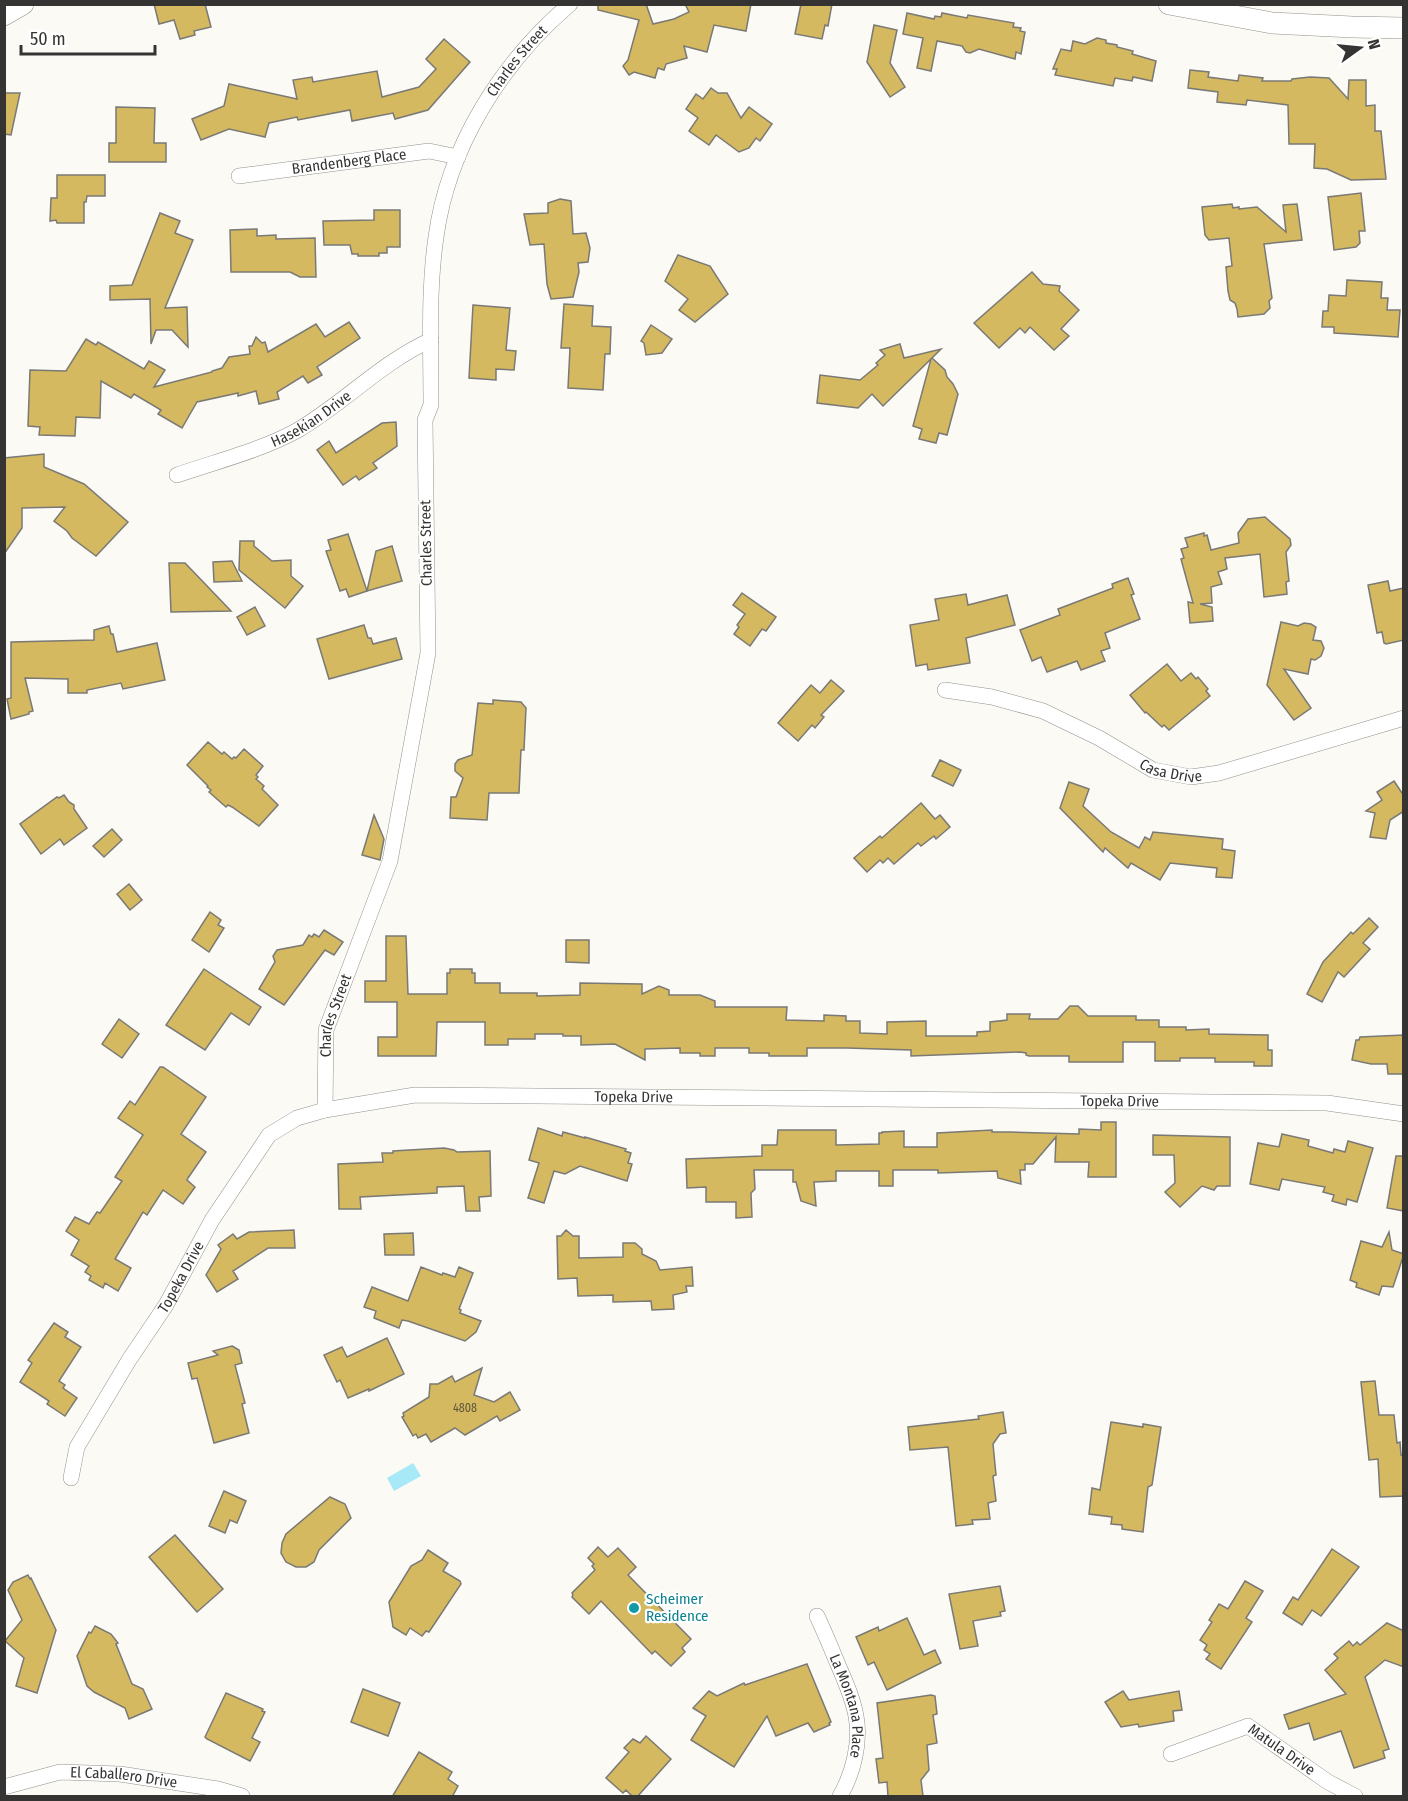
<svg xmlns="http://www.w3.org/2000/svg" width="1408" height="1801" viewBox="0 0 1408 1801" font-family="'Fira Sans Condensed',sans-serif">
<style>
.water{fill:#a8e9f7}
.building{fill:#d5b960;stroke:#7a7975;stroke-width:1.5}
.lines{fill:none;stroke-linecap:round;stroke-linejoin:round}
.street-casing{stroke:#92918c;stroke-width:16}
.secondary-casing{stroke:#92918c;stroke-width:22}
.street{stroke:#fff;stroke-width:15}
.secondary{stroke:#fff;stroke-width:21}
.culture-dot{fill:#0f9aa8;stroke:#fff;stroke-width:2}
.labels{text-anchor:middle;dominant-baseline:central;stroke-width:4.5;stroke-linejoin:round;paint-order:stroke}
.number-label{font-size:12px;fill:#5d553e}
.street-label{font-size:15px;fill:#353432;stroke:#fff}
.culture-label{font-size:15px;fill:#0d838f;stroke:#fff;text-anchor:start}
</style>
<rect width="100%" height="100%" fill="#fbfaf5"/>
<polygon class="water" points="413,1463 421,1476 394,1491 387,1478"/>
<g class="building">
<polygon points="154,4 205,4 211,27 194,31 195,35 180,39 174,20 159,24"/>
<polygon points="598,4 646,4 653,24 674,19 689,12 685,4 751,4 746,31 714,25 707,52 684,46 687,58 666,64 664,70 658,68 655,78 634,72 629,75 623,66 628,60 639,20 598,10"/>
<polygon points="801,4 832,4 828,26 825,25 822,39 795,34"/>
<polygon points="907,13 934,19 935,16 941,17 942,13 967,18 968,15 1014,23 1013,27 1021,28 1020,31 1025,32 1021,54 1016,52 1015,59 979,49 970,53 966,52 962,46 937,41 931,71 917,68 923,38 903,34"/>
<polygon points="874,25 897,30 890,63 905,87 890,97 867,62"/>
<polygon points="1097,38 1106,40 1106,43 1117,45 1117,47 1133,51 1132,54 1156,61 1152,81 1133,77 1132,81 1115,78 1113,86 1055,75 1057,69 1053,69 1061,49 1071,51 1073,41 1085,44"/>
<polygon points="444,39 470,62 428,110 395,119 393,113 352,121 350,110 298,120 297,117 269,123 265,137 229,129 201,140 192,119 224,106 229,84 297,99 293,80 312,77 313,82 377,71 382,97 419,87 436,69 426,59"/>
<polygon points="1190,70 1209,72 1208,77 1238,81 1239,75 1263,78 1262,81 1291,81 1292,79 1310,77 1329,78 1348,99 1349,80 1366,80 1366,106 1375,105 1375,131 1381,131 1386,179 1351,180 1327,169 1314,168 1315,144 1289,144 1288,105 1247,100 1246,105 1217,102 1218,92 1188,88"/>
<polygon points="711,88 718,93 727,93 741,118 749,107 772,124 760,141 756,138 749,148 739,152 716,135 709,145 689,131 698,118 686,109 696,94 703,99"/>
<polygon points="4,93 20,93 11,135 4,134"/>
<polygon points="116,107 155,108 154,143 166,143 166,162 109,162 109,143 116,143"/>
<polygon points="57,175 105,175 105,196 87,196 86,202 84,202 84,223 57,223 56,220 50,221 51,198 57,198"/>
<polygon points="1361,193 1365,231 1359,231 1360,243 1356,247 1334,250 1328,197"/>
<polygon points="560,199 571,201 573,234 586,233 590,248 588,262 578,263 579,272 573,297 551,299 547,284 544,244 530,245 524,214 548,213 548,203"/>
<polygon points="1232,204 1233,208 1239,207 1239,209 1257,207 1286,232 1283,205 1297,204 1302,240 1264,244 1272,298 1269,301 1270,308 1264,314 1238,317 1237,309 1235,303 1230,300 1228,291 1226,267 1232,266 1229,238 1209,240 1205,235 1202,207"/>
<polygon points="374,210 400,210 400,247 387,247 387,253 379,253 379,256 358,256 358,254 352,254 350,245 324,245 323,221 374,220"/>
<polygon points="160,213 180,221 175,233 193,240 165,308 187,307 188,347 172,330 156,330 151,344 150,299 110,300 110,286 132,285"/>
<polygon points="257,229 257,236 276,235 276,239 315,238 316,277 300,277 290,272 231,272 230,230"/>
<polygon points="678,255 710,266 728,294 695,322 679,310 688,299 665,281"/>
<polygon points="1032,272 1043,284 1060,286 1059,291 1079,310 1061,329 1069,336 1054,350 1030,327 1025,333 1020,328 999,348 974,323"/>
<polygon points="1347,280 1382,282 1381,298 1388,298 1387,310 1400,310 1398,337 1334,333 1334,327 1322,327 1323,311 1328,311 1329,295 1346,296"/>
<polygon points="564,304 593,306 592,326 611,327 610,354 605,354 603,390 568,388 570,348 561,348"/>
<polygon points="473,305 510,308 506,350 516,351 514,370 496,369 496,380 469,378"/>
<polygon points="349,322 360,338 317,367 322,375 308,383 303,376 277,392 279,399 259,404 256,391 238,396 238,393 197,402 182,428 158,414 161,410 134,394 131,398 101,381 100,418 76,417 75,436 39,435 40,427 28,426 30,370 66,371 86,339 96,345 98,342 144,369 149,361 165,370 154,387 212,372 212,371 222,368 229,357 250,354 249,346 252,346 256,337 262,343 265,342 268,352 316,324 325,337"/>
<polygon points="651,325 672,339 662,353 646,355 644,343 641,341"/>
<polygon points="900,344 904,358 941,349 932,358 945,370 947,377 953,384 958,394 947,435 939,433 936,443 919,439 922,429 913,426 931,359 883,406 872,394 858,408 817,403 820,375 860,380 878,365 876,363 885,355 880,350"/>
<polygon points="396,422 397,446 373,463 377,468 359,480 356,476 343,485 317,450 329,441 336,453 382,423"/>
<polygon points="44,454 44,467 84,484 128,522 96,556 72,538 67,531 54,521 65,507 22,508 22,528 4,554 4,458"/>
<polygon points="1265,517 1290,539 1291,545 1286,552 1289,581 1286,582 1287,594 1264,597 1260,554 1225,558 1227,569 1218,572 1222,584 1211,587 1212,603 1200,604 1212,607 1213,621 1190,623 1188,602 1193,603 1181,559 1184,558 1181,549 1188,547 1185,538 1204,533 1204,536 1207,535 1211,550 1239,543 1238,533 1248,519"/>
<polygon points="348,534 367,591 349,597 346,589 340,591 326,551 331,550 328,540"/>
<polygon points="240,541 254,541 254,546 272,561 291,560 291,576 303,586 285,608 239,570"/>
<polygon points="392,546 402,581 367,591 376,551"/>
<polygon points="232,561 242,581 214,582 213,562"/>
<polygon points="169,563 185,563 231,611 171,612"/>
<polygon points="1128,578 1134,594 1131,595 1140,619 1105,633 1110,648 1101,651 1105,661 1081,670 1077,661 1047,672 1041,657 1032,661 1020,630 1060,615 1058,609 1113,588 1112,584"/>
<polygon points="1388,581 1390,591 1404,588 1404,640 1386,644 1384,643 1382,632 1377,633 1368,585"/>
<polygon points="742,593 776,617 766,631 762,629 750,646 734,634 739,627 737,625 745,614 733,605"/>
<polygon points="966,594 968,605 1007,595 1015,625 966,638 970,663 928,670 927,664 916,666 910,625 939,620 935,599"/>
<polygon points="255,607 265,626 247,635 237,617"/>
<polygon points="1281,622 1298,626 1304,623 1311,624 1316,627 1313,640 1321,641 1324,648 1321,656 1315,660 1311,659 1308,674 1284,669 1311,708 1294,720 1267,685"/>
<polygon points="364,625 368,638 371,638 373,644 396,638 402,659 329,679 317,639"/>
<polygon points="109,626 111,634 113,634 117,652 157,643 165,680 123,689 121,683 87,690 87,693 68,693 68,679 25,678 33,711 29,712 29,714 11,719 7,699 11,698 11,642 94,640 94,630"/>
<polygon points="1167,664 1181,681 1191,673 1196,679 1198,677 1208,689 1206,691 1210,696 1169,730 1164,725 1162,727 1146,712 1145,713 1130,695"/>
<polygon points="831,680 844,691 821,715 824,717 815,728 812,725 798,741 778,723 811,685 820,693"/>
<polygon points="493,700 521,702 526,708 524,750 521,750 519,793 489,793 487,820 450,818 451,797 456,797 463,778 455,771 455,764 458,760 472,755 478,703 493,704"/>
<polygon points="208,742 222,754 224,752 232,759 234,757 236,758 244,749 263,766 256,775 258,777 256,779 264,786 262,789 278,805 259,826 232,807 228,805 226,807 209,792 211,790 207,787 208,786 187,765"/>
<polygon points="940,760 961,770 953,786 932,776"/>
<polygon points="1394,781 1404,796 1404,811 1390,820 1386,839 1370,837 1375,813 1366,811 1382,800 1377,792"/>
<polygon points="1069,782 1089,789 1083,806 1111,832 1139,848 1145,837 1150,840 1153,832 1223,839 1222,849 1235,851 1232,878 1216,877 1217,868 1170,863 1160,880 1131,863 1128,868 1105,848 1103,852 1060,808"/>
<polygon points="64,795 69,802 74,805 74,809 87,828 64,845 60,839 41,854 20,824 57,797 59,798"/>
<polygon points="921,803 935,819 940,815 950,827 936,839 934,836 921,846 918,843 894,864 888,858 883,863 880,860 867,872 854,858 880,836 882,838"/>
<polygon points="374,815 384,839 380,860 362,855"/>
<polygon points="112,829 122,840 104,857 93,846"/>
<polygon points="129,884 142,900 130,910 117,894"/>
<polygon points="210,912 221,920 218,925 224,928 209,952 192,940"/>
<polygon points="1369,918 1378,927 1363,943 1370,949 1344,977 1338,972 1322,1002 1307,994 1323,962 1351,932 1353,934"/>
<polygon points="324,930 343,942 334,955 325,950 284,1005 259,989 275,962 273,956 277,950 303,945 309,935 312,937 314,934 319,937"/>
<polygon points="386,936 406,936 408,994 447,994 447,973 450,973 450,969 472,969 472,973 475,973 475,983 500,983 500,993 537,993 537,996 580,995 580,983 642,984 642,994 659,986 669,990 669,995 700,995 715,1001 715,1007 787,1007 786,1020 824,1021 824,1015 846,1016 846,1021 860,1021 860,1033 887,1034 887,1022 926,1021 926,1036 977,1036 977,1032 990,1031 990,1022 1007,1020 1007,1014 1030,1014 1029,1019 1058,1019 1070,1006 1078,1006 1088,1016 1136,1016 1136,1020 1159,1020 1159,1027 1186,1027 1186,1030 1209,1029 1209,1034 1268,1035 1268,1050 1272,1050 1272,1066 1254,1066 1254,1062 1215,1062 1215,1058 1180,1058 1180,1061 1155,1061 1155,1042 1123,1042 1123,1062 1069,1062 1069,1056 1029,1056 1026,1055 1026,1053 1020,1052 911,1056 911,1050 847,1048 807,1048 807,1056 769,1056 769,1053 749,1053 749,1048 715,1048 715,1056 700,1056 700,1053 680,1053 680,1048 645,1049 645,1060 615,1044 581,1045 581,1036 563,1036 563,1034 535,1034 535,1039 508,1039 508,1045 485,1045 485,1022 437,1022 436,1056 378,1056 378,1037 397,1037 397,1002 365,1002 365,981 386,981"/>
<polygon points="566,940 589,940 589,963 566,962"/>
<polygon points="204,969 261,1007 249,1025 231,1013 205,1050 166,1025"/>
<polygon points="119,1019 139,1034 122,1058 102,1044"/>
<polygon points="1404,1035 1404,1074 1388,1074 1387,1064 1371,1064 1352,1060 1356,1040 1359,1040 1360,1037"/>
<polygon points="160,1067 163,1067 206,1097 181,1134 206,1152 188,1178 187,1180 195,1187 183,1204 163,1190 147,1215 143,1212 115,1259 131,1268 118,1291 105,1283 103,1288 89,1280 91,1276 85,1272 89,1266 71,1255 79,1240 66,1231 75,1217 89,1224 97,1212 100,1213 122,1181 115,1177 143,1135 118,1118 130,1101 135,1105"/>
<polygon points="1101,1122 1116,1122 1116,1177 1088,1177 1089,1162 1055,1162 1056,1137 1033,1164 1025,1164 1025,1170 1020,1170 1021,1184 998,1178 997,1171 938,1173 938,1170 893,1170 893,1186 879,1186 879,1171 836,1171 836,1181 814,1182 816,1206 801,1201 796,1182 793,1182 793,1170 754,1170 755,1189 751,1193 752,1217 736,1218 736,1202 706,1202 706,1187 687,1188 686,1159 762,1156 762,1145 777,1145 778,1130 836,1130 836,1145 879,1144 879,1133 882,1133 882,1132 904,1131 904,1147 937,1147 937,1133 992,1130 992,1132 1010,1132 1079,1134 1079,1129 1101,1130"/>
<polygon points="538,1128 562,1136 563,1132 585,1138 585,1137 626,1149 625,1151 631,1153 628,1163 632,1164 627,1181 580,1166 565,1174 554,1171 544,1203 528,1198 539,1163 529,1160"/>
<polygon points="1282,1134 1309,1140 1308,1146 1333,1153 1334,1149 1345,1152 1348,1141 1373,1148 1357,1202 1347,1199 1346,1205 1332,1201 1334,1195 1323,1192 1325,1187 1282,1179 1279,1190 1250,1184 1258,1143 1279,1147"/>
<polygon points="1153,1135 1230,1137 1230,1186 1217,1186 1214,1190 1202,1186 1180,1207 1165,1192 1175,1183 1174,1155 1153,1155"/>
<polygon points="444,1148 454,1150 457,1152 490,1151 491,1196 479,1197 480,1211 466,1211 464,1186 437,1187 437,1193 360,1197 361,1209 339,1209 338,1164 383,1162 382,1153 393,1153 393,1151"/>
<polygon points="1396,1156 1404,1156 1404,1211 1387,1208"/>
<polygon points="294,1230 295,1248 268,1248 233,1271 238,1279 217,1292 206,1275 221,1249 218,1245 233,1234 237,1239 249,1232"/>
<polygon points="566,1230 573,1236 579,1236 579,1258 623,1257 623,1243 635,1243 642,1249 642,1254 656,1261 660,1270 692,1267 693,1286 686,1286 687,1292 673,1295 674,1309 652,1310 651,1301 613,1302 613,1295 578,1296 577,1278 558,1279 557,1236 561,1236"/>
<polygon points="1389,1232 1392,1250 1404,1254 1393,1287 1382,1286 1379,1295 1356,1287 1357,1283 1350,1280 1361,1241 1382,1247"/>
<polygon points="413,1233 414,1255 385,1255 384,1234"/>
<polygon points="421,1267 442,1275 443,1273 455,1277 459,1267 473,1273 459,1309 461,1310 460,1313 481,1321 476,1332 465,1341 408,1321 402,1320 399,1328 374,1318 376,1311 364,1307 372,1287 408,1301"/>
<polygon points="54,1323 68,1332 65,1337 81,1347 59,1381 65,1385 63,1388 77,1398 65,1416 47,1404 49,1401 20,1382 32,1363 28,1360"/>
<polygon points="387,1338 404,1374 369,1391 369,1389 348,1398 340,1380 337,1382 324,1355 342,1347 347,1357"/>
<polygon points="232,1346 239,1350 242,1363 235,1365 245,1403 242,1404 249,1433 214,1443 197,1378 192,1379 188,1363 218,1355 213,1351"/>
<polygon points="482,1368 474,1395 494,1402 510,1392 520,1410 500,1421 497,1416 465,1435 455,1428 431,1442 426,1434 418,1438 416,1434 413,1436 402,1417 404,1416 403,1413 429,1397 430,1384 438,1384 452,1376 455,1382"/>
<polygon points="1375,1381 1379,1415 1394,1415 1397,1443 1400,1442 1401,1455 1404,1455 1404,1496 1380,1497 1378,1459 1369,1460 1361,1382"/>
<polygon points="1003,1412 1006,1433 1000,1434 993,1444 996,1475 993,1476 996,1501 988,1503 990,1519 972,1520 973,1524 956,1526 948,1447 910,1450 908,1427 979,1419 978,1416"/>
<polygon points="1111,1422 1143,1427 1143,1424 1161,1427 1152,1485 1148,1487 1143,1532 1122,1529 1122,1525 1111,1524 1112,1517 1089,1514 1092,1488 1100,1490"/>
<polygon points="224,1491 246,1501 237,1523 230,1520 225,1533 209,1526"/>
<polygon points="330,1497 345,1504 351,1518 319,1550 314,1562 306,1567 296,1567 286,1562 281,1553 282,1543 286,1534"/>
<polygon points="175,1535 223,1589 197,1612 149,1557"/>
<polygon points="598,1547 608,1557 618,1548 636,1567 628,1575 691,1639 682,1648 685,1652 671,1666 655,1651 652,1654 601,1601 589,1614 572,1597 573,1595 572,1593 595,1570 592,1566 594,1564 588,1558"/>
<polygon points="1332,1549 1359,1567 1321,1616 1312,1610 1302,1625 1283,1613 1293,1597 1298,1600"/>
<polygon points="428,1550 448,1563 443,1571 460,1581 461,1584 429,1632 426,1631 422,1636 410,1628 406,1635 393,1627 389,1602 411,1566 422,1560"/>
<polygon points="28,1575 30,1579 31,1578 56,1630 37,1693 16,1686 24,1658 5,1641 22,1620 8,1590 13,1582"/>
<polygon points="1245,1581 1263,1591 1246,1618 1252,1622 1221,1669 1206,1659 1210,1654 1204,1650 1207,1645 1200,1640 1212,1622 1209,1620 1219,1604 1228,1609"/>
<polygon points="1000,1586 1005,1611 1000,1612 1001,1616 973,1621 978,1646 960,1649 949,1594"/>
<polygon points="907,1618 924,1655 935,1650 941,1663 887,1690 874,1662 868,1665 856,1637 878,1627 879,1631"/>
<polygon points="1387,1623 1404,1631 1404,1667 1385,1660 1365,1677 1389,1749 1383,1751 1385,1758 1354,1768 1341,1731 1314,1740 1309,1723 1289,1729 1284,1715 1346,1694 1325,1670 1338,1658 1334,1654 1349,1641 1353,1646 1357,1642 1360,1645"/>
<polygon points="95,1626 111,1634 118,1643 116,1644 132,1684 143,1689 152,1709 129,1719 125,1708 94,1692 87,1686 77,1656 89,1632 91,1633"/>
<polygon points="807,1664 831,1722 829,1723 830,1725 814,1732 808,1723 776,1736 767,1716 734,1767 691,1740 706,1716 693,1708 709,1691 717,1696 744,1683 745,1685"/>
<polygon points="363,1689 400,1703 388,1736 351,1722"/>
<polygon points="1123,1691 1129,1700 1179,1691 1182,1710 1173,1711 1174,1721 1139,1727 1138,1724 1121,1727 1105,1702"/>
<polygon points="226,1693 263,1709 262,1711 265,1712 252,1738 260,1742 250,1761 207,1739 205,1737"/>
<polygon points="931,1695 935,1696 937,1714 933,1715 937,1743 927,1745 929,1770 921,1780 923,1796 888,1796 887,1782 879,1783 876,1759 883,1758 877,1703"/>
<polygon points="646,1736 671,1759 637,1797 633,1797 626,1790 623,1793 606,1778 629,1752 624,1748 633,1739 640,1743"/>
<polygon points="419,1752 452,1772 448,1779 458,1786 452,1797 392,1797"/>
</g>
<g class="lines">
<defs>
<g id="street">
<path id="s1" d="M239,176L429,151L458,157"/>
<path id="s2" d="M177,475C217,461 260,451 298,430C344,403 382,362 431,340"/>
<path id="s3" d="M945,690L992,697L1043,711L1099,738L1153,770L1191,777L1219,773L1404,718"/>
<path id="s4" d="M325,1110L326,1030L390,861L428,653L425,420L431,405C431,350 428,292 436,237C448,147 501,63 570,4"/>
<path id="s5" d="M71,1478L77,1447L129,1360L166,1305L212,1220L269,1135L297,1118L325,1110L415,1095L1327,1103L1404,1114"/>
<path id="s6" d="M817,1616C825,1633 832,1650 839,1667C846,1683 853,1699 856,1716C861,1742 853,1774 840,1796"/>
<path id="s7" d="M1171,1754L1248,1726L1328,1782L1355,1796"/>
<path id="s8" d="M4,1787L60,1772L120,1774L218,1789L242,1796"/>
</g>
<g id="secondary">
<polyline points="1169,4 1272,23 1352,27 1404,28"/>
<polyline points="4,15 23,4"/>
</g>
</defs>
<use href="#street" class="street-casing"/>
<use href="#secondary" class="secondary-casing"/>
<use href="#street" class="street"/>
<use href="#secondary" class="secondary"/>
</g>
<circle class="culture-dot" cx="634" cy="1608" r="6"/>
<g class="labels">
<g class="number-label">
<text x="465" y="1408">4808</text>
</g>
<g class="street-label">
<text stroke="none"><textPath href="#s4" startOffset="1086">Charles Street</textPath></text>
<text stroke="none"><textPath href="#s1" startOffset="111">Brandenberg Place</textPath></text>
<text stroke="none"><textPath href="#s2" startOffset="146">Hasekian Drive</textPath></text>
<text transform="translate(426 543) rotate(-91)">Charles Street</text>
<text stroke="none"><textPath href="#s3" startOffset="243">Casa Drive</textPath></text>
<text stroke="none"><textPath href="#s4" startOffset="96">Charles Street</textPath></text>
<text stroke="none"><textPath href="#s5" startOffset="770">Topeka Drive</textPath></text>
<text stroke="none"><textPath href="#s5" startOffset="1256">Topeka Drive</textPath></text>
<text stroke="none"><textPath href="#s5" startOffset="231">Topeka Drive</textPath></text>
<text stroke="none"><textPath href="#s6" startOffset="96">La Montana Place</textPath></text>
<text stroke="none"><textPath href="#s7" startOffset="123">Matula Drive</textPath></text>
<text stroke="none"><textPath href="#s8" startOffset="122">El Caballero Drive</textPath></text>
</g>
<g class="culture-label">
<text x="646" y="1599">Scheimer<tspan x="646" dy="17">Residence</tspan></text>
</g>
</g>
<rect width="1408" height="1801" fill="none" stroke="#353432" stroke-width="12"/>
<g transform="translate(1360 48) rotate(75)" stroke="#ffffff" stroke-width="4.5" paint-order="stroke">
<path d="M0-4.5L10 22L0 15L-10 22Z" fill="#353432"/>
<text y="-9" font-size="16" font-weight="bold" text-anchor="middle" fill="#353432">N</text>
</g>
<path d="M21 45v9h134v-9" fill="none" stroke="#353432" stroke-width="3"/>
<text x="30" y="45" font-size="18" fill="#353432" stroke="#ffffff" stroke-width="4.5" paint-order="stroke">50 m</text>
</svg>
